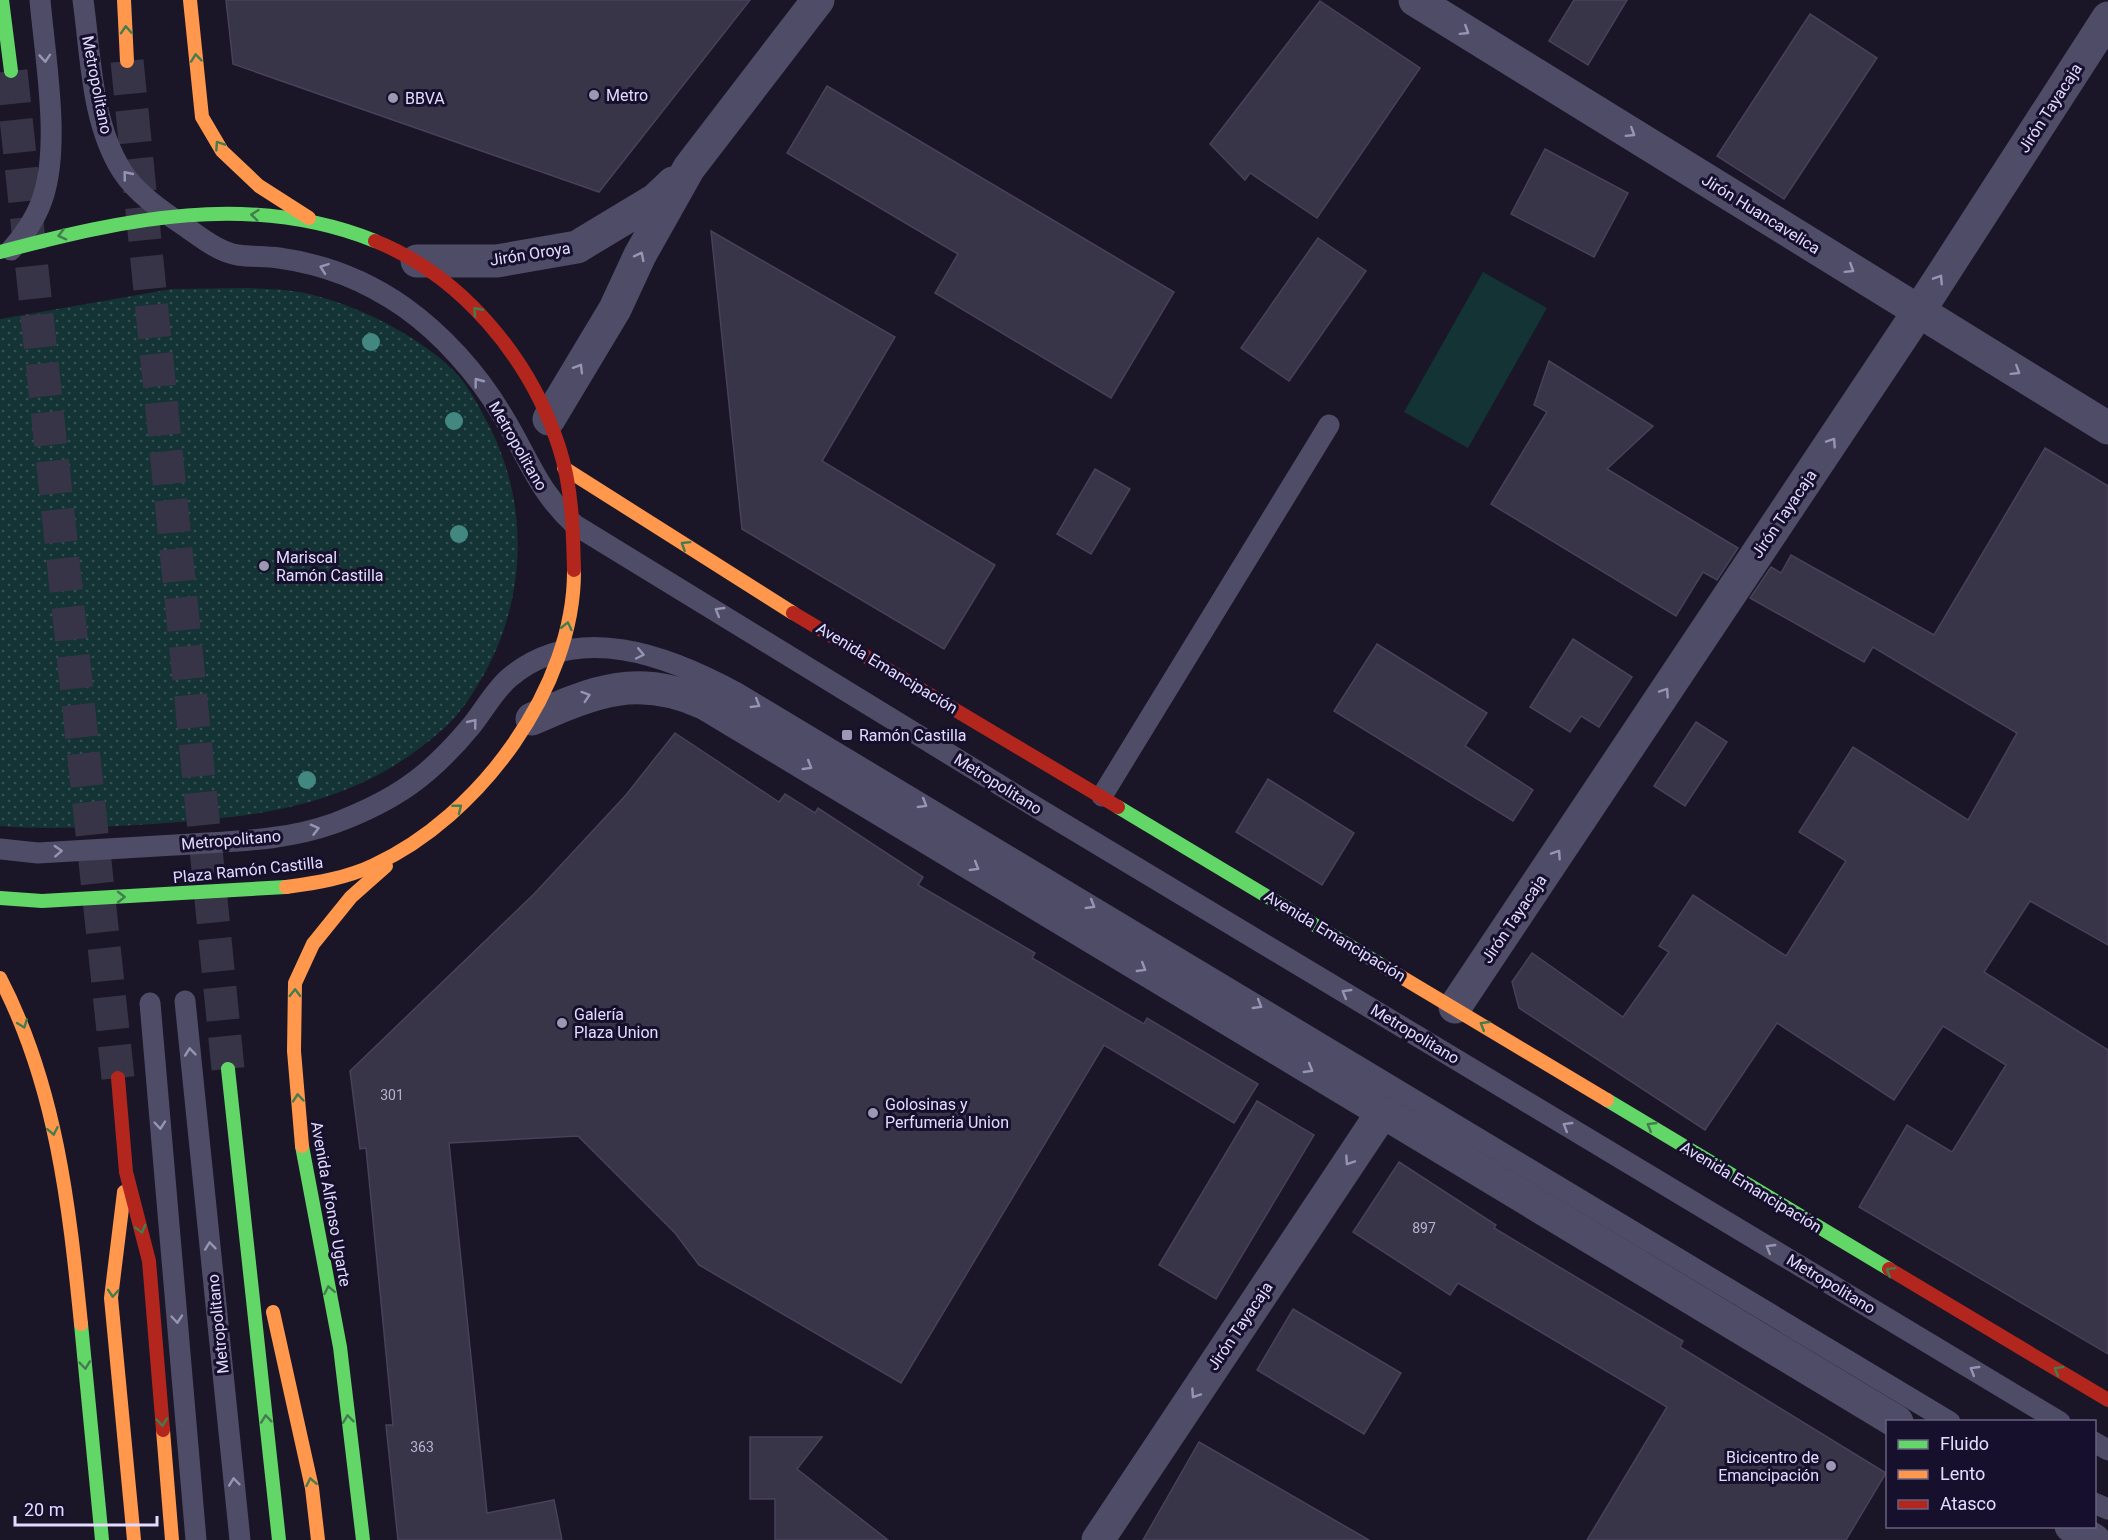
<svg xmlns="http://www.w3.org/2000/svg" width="2108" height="1540" viewBox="0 0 2108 1540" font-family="Roboto,sans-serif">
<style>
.park{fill:url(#park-dots)}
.pitch{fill:#143335}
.building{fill:#393548;stroke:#474159;stroke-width:1.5}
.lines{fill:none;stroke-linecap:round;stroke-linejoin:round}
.primary-tunnel{stroke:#383447;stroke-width:33;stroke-dasharray:33 16;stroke-linecap:butt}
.lane{stroke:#4e4c67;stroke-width:21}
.street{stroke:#4e4c67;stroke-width:33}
.fast{stroke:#63d668;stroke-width:14}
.slow{stroke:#ff974d;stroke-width:14}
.jam{stroke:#b3261e;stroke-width:14}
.tree{fill:#428881}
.oneway{stroke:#417d4d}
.oneway2{stroke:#9894b3}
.poi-dot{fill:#9c97b3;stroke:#17102d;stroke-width:2}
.labels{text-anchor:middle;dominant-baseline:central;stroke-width:6;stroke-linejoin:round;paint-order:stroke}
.number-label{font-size:14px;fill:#b8b2d1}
.street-label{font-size:16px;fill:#e2dcff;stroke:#17102d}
.poi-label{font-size:16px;fill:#e2dcff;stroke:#17102d;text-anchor:start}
</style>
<defs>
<pattern id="park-dots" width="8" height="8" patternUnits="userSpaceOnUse" patternTransform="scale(1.5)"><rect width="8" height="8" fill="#143335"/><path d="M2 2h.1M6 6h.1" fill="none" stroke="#365053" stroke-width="1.8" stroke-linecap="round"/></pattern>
</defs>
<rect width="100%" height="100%" fill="#1a1627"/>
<path class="park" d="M248,288C262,289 277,289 292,291C344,298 414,332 452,369C466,382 476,401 485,418C531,501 528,602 479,683C469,700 457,717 442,730C357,806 261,817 153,824C101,827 51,830 0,826V319L172,289Z"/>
<polygon class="pitch" points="1483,272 1547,308 1468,448 1404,412"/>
<g class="building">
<polygon points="226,0 750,0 599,192 233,64"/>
<polygon points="1574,0 1627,0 1588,65 1549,41"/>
<polygon points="1320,1 1420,68 1317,218 1250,173 1245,180 1210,144"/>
<polygon points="1810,14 1877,58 1784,199 1717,156"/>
<polygon points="827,86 1174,292 1111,398 935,293 958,254 787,153"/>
<polygon points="1545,149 1628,193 1594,257 1511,214"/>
<polygon points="711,231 895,337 822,461 995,565 944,649 742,529"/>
<polygon points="1318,238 1366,271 1289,381 1241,348"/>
<polygon points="1549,361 1653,426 1607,469 1738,548 1717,580 1703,572 1676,616 1491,504 1547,412 1534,405"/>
<polygon points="2045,448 2108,486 2108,945 2030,901 1984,972 2108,1050 2108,1354 1859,1207 1907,1125 1952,1152 2006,1065 1943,1026 1894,1100 1777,1023 1705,1130 1519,1008 1512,982 1532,953 1623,1017 1669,952 1659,946 1693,895 1786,956 1846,861 1799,832 1853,747 1968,820 2017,733 1873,647 1864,662 1750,598 1771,567 1781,573 1791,555 1934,635"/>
<polygon points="1095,469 1130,489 1091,554 1057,534"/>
<polygon points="1573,639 1632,677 1599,727 1581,716 1570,732 1530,707"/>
<polygon points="1377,644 1487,713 1465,746 1533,790 1513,821 1334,711"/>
<polygon points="1696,722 1727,742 1685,806 1654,786"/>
<polygon points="675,733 779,802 785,794 815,813 818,808 923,877 918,885 1035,953 1032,958 1144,1024 1147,1018 1258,1084 1234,1123 1104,1045 901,1383 699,1265 675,1233 578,1136 449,1143 487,1513 554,1500 562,1540 398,1540 386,1425 393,1425 366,1148 360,1149 350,1071 534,894 626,795"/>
<polygon points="1268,779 1354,833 1322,885 1236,832"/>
<polygon points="1257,1101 1314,1135 1216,1299 1159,1265"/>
<polygon points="1399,1162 1496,1225 1494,1228 1683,1341 1680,1347 1886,1473 1846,1540 1587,1540 1667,1407 1458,1283 1450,1295 1353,1232"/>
<polygon points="1293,1309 1401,1373 1364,1434 1257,1370"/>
<polygon points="750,1437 822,1437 797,1469 888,1540 775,1540 775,1499 750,1499"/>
<polygon points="1199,1442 1369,1540 1143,1540"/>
</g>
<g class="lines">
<g class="primary-tunnel">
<polyline points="127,61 228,1069"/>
<polyline points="11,71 118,1078"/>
</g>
<g class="lane">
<path d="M83,0C91,56 91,122 122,171C136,193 162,211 183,225C199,236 218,252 238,255C251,257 265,256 279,258C323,264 367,281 404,307C442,334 477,373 501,413C528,456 536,489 575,525L1034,806L2060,1422"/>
<path d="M11,250C25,234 38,215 44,194C60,141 45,57 40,0"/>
<polyline points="1102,796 1329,425"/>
<path d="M0,849L38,853C89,850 140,847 192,844C240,841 288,840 335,823C396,800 431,775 472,725C484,710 495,690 509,678C577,620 669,656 737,693L1950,1422"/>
<polyline points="185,1001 240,1540"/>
<polyline points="150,1003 196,1540"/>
<polyline points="2094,1442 2108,1450"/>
<polyline points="2094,1503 2108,1509"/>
</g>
<g class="street">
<polyline points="1415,0 2108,428"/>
<polyline points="417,261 497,261 577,247 655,200 673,183"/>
<polyline points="549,419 615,309 640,255 689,168 818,0"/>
<path d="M532,719C595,691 639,673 706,704L1897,1422"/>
<polyline points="1455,1007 1919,311 2108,18"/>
<polyline points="2071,1526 2094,1540"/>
<polyline points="1098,1540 1382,1113"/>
</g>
<g class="fast">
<polyline points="2,0 11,71"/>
<path d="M0,252C124,219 251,191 375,241"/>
<polyline points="1118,807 1383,966"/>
<polyline points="0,898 42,901 286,887"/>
<polyline points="228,1069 279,1540"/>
<polyline points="1607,1100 1889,1269"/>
<polyline points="302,1146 340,1347 363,1540"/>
<polyline points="81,1324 102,1540"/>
</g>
<g class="slow">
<polyline points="124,0 127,61"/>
<polyline points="190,0 202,117 222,151 259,186 309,218"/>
<polyline points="564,468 793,613"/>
<path d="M286,887C316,883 347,878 374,865C479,817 575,687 574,570"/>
<polyline points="1383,966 1607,1100"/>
<path d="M0,978C56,1086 69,1204 81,1324"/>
<polyline points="302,1146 294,1051 295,983 313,944 351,897 386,866"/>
<polyline points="124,1192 111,1298 134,1540"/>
<polyline points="273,1312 312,1488 318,1540"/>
<polyline points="163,1430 172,1540"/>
</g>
<g class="jam">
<path d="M375,241C462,276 530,358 559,447C572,487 573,528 574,570"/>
<polyline points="793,613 1118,807"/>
<polyline points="118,1078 126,1172 149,1261 163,1430"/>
<polyline points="1889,1269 2108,1400"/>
</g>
</g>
<g class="tree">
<circle cx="371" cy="342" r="9"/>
<circle cx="454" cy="421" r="9"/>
<circle cx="459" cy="534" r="9"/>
<circle cx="307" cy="780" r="9"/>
</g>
<defs><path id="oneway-chevron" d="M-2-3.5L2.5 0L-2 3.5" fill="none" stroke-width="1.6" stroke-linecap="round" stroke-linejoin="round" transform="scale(1.5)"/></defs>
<g class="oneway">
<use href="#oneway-chevron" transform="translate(126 30) rotate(-93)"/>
<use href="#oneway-chevron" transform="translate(196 58) rotate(-96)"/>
<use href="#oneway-chevron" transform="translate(219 145) rotate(-124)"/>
<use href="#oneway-chevron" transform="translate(255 215) rotate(-174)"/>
<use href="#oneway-chevron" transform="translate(62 235) rotate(165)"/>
<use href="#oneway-chevron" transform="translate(477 311) rotate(-132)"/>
<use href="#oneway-chevron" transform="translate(685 545) rotate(-148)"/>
<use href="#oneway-chevron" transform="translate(567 626) rotate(-77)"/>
<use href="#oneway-chevron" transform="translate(458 808) rotate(-38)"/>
<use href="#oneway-chevron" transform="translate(121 897) rotate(-1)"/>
<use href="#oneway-chevron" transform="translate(295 993) rotate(-89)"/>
<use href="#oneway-chevron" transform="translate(23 1024) rotate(69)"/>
<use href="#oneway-chevron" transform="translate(1484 1025) rotate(-149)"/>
<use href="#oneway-chevron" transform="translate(298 1098) rotate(-95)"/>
<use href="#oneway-chevron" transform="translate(1651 1126) rotate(-149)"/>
<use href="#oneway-chevron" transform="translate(53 1131) rotate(79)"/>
<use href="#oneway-chevron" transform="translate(141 1229) rotate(75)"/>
<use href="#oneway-chevron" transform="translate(1890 1271) rotate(-149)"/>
<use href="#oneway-chevron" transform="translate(329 1290) rotate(-101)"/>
<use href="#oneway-chevron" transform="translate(113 1293) rotate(94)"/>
<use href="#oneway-chevron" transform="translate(85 1365) rotate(84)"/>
<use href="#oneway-chevron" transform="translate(2058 1370) rotate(-149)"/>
<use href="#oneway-chevron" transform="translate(266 1419) rotate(-96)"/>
<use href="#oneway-chevron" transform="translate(348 1419) rotate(-97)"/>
<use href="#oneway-chevron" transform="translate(162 1422) rotate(85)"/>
<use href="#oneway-chevron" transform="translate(311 1482) rotate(-101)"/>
</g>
<g class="oneway2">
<use href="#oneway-chevron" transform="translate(1465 31) rotate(32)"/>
<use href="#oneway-chevron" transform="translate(45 58) rotate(86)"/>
<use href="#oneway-chevron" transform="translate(1631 133) rotate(32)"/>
<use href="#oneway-chevron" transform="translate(127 175) rotate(-129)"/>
<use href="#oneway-chevron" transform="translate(640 256) rotate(-63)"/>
<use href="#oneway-chevron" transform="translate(324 268) rotate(-160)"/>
<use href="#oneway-chevron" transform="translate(1850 269) rotate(32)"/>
<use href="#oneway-chevron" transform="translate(1939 279) rotate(-57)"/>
<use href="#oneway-chevron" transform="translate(579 368) rotate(-59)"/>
<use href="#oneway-chevron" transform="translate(2016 371) rotate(32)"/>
<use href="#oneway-chevron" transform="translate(478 382) rotate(-127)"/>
<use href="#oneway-chevron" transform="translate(1832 442) rotate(-56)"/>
<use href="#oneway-chevron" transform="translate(719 611) rotate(-149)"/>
<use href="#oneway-chevron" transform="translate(640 654) rotate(12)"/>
<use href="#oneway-chevron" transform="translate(1665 692) rotate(-56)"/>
<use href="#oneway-chevron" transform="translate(586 696) rotate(-18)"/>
<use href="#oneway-chevron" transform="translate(756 704) rotate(31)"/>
<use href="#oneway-chevron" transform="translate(473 723) rotate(-51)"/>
<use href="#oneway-chevron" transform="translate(808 766) rotate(31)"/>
<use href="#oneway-chevron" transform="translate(923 804) rotate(31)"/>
<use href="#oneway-chevron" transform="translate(315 829) rotate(-15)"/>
<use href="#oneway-chevron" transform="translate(58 851) rotate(-3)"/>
<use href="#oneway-chevron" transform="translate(1557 854) rotate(-56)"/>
<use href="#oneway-chevron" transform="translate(975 867) rotate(31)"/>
<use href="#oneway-chevron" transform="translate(1091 905) rotate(31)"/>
<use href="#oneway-chevron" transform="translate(1142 968) rotate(31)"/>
<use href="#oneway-chevron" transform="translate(1346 993) rotate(-149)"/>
<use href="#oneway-chevron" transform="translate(1258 1005) rotate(31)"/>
<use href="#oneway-chevron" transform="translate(190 1052) rotate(-96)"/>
<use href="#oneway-chevron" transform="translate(1309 1069) rotate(31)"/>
<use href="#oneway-chevron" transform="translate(160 1125) rotate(85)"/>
<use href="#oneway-chevron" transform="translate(1567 1126) rotate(-149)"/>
<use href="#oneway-chevron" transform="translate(1349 1161) rotate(124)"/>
<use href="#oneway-chevron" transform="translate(210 1246) rotate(-96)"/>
<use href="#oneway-chevron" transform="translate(1770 1248) rotate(-149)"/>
<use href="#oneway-chevron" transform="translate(177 1319) rotate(85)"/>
<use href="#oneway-chevron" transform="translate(1974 1370) rotate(-149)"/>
<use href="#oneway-chevron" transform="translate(1195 1394) rotate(124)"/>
<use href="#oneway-chevron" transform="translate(234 1482) rotate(-96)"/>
</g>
<g class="poi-dot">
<circle cx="594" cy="95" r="6"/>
<circle cx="393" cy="98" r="6"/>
<circle cx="264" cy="566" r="6"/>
<rect x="841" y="729" width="12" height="12" rx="3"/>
<circle cx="562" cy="1023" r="6"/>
<circle cx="873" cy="1113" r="6"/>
<circle cx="1831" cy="1466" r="6"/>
</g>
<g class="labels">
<g class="number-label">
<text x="392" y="1095">301</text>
<text x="1424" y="1228">897</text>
<text x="422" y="1447">363</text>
</g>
<g class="street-label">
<text transform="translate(97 85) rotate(79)">Metropolitano</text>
<text transform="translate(2050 108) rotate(-57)">Jirón Tayacaja</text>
<text transform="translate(1761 214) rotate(32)">Jirón Huancavelica</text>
<text transform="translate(530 254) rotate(-9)">Jirón Oroya</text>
<text transform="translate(518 446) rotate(60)">Metropolitano</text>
<text transform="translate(1784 514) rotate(-56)">Jirón Tayacaja</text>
<text transform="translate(887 668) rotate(31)">Avenida Emancipación</text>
<text transform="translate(998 784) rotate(32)">Metropolitano</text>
<text transform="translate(231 840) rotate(-5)">Metropolitano</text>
<text transform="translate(248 870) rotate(-6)">Plaza Ramón Castilla</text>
<text transform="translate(1514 919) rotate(-56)">Jirón Tayacaja</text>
<text transform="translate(1335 936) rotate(31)">Avenida Emancipación</text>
<text transform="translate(1415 1034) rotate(31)">Metropolitano</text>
<text transform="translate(1751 1187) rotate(31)">Avenida Emancipación</text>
<text transform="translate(331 1204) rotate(80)">Avenida Alfonso Ugarte</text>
<text transform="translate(1831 1284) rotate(31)">Metropolitano</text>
<text transform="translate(218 1324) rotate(-96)">Metropolitano</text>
<text transform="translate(1240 1326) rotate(-56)">Jirón Tayacaja</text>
</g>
<g class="poi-label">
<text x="606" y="95">Metro</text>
<text x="405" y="98">BBVA</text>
<text x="276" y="557">Mariscal<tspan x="276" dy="18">Ramón Castilla</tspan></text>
<text x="859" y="735">Ramón Castilla</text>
<text x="574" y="1014">Galería<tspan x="574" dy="18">Plaza Union</tspan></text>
<text x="885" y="1104">Golosinas y<tspan x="885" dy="18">Perfumeria Union</tspan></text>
<text x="1819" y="1457" text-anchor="end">Bicicentro de<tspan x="1819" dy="18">Emancipación</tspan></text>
</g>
</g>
<rect x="1886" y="1420" width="210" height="108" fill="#17102d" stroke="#686281" stroke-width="1.5"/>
<rect x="1898" y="1440" width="30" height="9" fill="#63d668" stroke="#686281" stroke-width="1.5"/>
<text x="1940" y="1450" font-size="18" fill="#e2dcff">Fluido</text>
<rect x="1898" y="1470" width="30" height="9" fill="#ff974d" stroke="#686281" stroke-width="1.5"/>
<text x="1940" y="1480" font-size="18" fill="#e2dcff">Lento</text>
<rect x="1898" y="1500" width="30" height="9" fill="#b3261e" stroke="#686281" stroke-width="1.5"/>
<text x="1940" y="1510" font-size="18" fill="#e2dcff">Atasco</text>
<path d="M15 1516v9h142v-9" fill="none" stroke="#e2dcff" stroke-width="3"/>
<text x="24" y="1516" font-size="18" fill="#e2dcff" stroke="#17102d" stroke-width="4.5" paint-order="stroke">20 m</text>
</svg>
